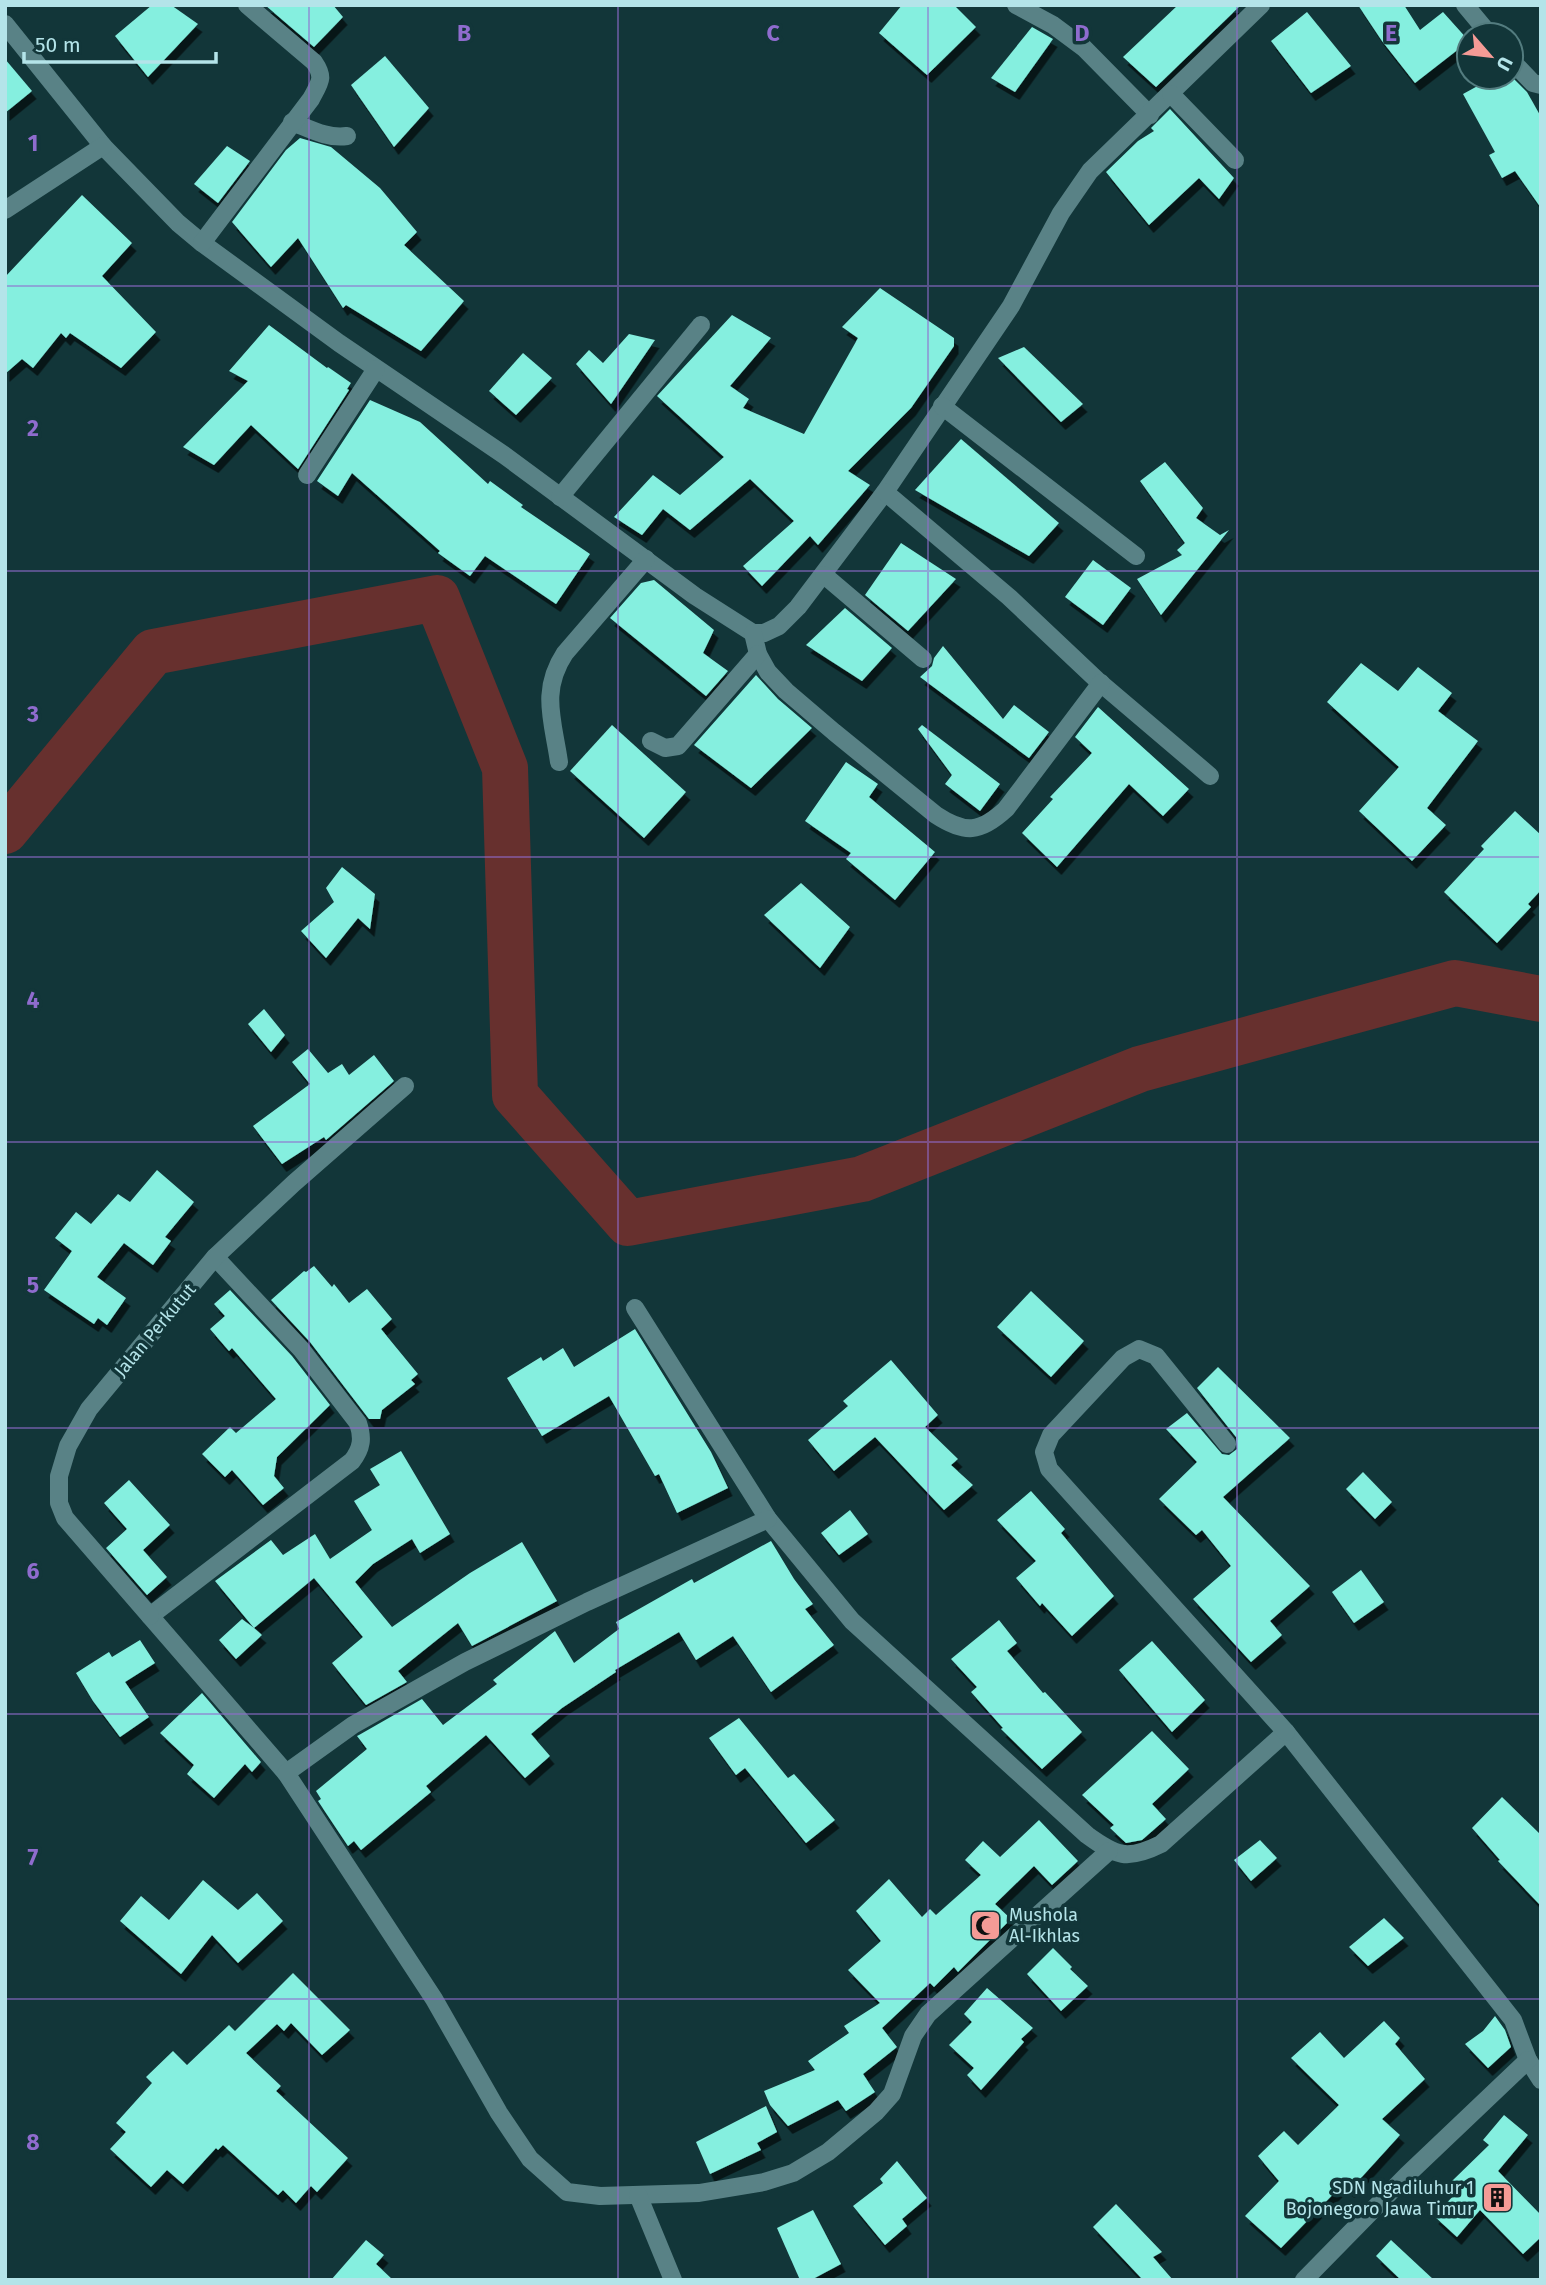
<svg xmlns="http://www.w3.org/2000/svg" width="1546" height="2285" viewBox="0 0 1546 2285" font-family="'Fira Sans',sans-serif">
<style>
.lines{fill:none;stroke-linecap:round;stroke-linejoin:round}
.river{stroke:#67302e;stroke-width:46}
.building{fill:#85efdf;filter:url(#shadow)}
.minor{stroke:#598286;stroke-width:18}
.grid{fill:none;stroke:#8f6cce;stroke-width:2;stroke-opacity:0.55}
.labels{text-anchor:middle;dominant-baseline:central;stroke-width:7;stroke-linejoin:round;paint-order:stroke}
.street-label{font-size:18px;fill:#b4e4e9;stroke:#123639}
.poi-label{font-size:18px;fill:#b4e4e9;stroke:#123639;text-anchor:start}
.grid-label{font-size:23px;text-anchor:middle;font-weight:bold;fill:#8f6cce;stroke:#123639;stroke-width:7;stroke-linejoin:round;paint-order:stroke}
</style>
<defs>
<filter id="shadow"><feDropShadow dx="4.5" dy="8" stdDeviation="0" flood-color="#0009"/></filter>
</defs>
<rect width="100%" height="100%" fill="#123639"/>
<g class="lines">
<polyline class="river" points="5,831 153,652 437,598 505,768 515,1095 628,1223 862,1179 1140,1069 1455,983 1541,999"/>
</g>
<g class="building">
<polygon points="152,5 171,5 198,24 148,77 115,36"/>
<polygon points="265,5 333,5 343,17 314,47"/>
<polygon points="902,5 954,5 976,27 927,75 879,33"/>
<polygon points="1178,5 1241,5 1156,87 1123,57"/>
<polygon points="1358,5 1404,5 1420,30 1443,12 1469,41 1415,83 1382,41"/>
<polygon points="1307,12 1351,66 1311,93 1271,41"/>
<polygon points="1032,27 1053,39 1015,92 991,78"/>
<polygon points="385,56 429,108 394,147 351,85"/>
<polygon points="5,59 32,91 5,113"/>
<polygon points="1494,77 1512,77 1527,92 1541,117 1541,208 1515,171 1502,178 1489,155 1495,152 1463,94"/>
<polygon points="1170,109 1234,178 1219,199 1199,178 1149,225 1106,172 1138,141 1154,131 1151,128"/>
<polygon points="300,138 331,147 380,188 417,232 404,245 464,301 421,351 346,305 343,308 298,238 271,267 232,222 286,150"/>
<polygon points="227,146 250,161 218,203 194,184"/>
<polygon points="82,195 132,243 102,276 156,332 121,368 70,333 66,338 61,333 33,368 22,359 5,374 5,277"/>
<polygon points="880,288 954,338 954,346 911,408 848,471 870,485 818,545 810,536 762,586 743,566 794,521 750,479 690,530 663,509 642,535 614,517 653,475 680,495 724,457 657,396 732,315 771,338 730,386 749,399 743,408 804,434 858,338 842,327"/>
<polygon points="269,325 327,368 328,367 351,383 347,389 349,390 298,469 251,425 214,465 183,447 248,381 229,371"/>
<polygon points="629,334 655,340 611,404 576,364 589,350 603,363"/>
<polygon points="1024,347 1083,404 1061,422 998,358"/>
<polygon points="523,353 552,378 516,415 489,391"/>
<polygon points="370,400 420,422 488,484 490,481 523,505 521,507 590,554 556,604 485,556 470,576 438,553 440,551 352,473 338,496 317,481"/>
<polygon points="961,439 1059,523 1029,556 915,490"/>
<polygon points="1165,462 1203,508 1196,518 1220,535 1229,530 1161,615 1137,579 1182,555 1177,550 1185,543 1140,481"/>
<polygon points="901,543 956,579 908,631 865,595"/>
<polygon points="1093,560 1131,588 1103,625 1065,597"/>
<polygon points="654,580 714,630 703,653 728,671 706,696 610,618 641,583"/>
<polygon points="845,608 892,648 862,681 806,645"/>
<polygon points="943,646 1003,719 1014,705 1049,732 1029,758 920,677 932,666 934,658"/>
<polygon points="1361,663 1398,691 1418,667 1452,693 1438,711 1478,741 1427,808 1446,825 1412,861 1359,811 1399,767 1327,702"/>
<polygon points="756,675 778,699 812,728 751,788 694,745"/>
<polygon points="1098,707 1189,789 1163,816 1129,784 1057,867 1022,833 1053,799 1050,797 1092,753 1075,737"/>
<polygon points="612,725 686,792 644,838 570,771"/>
<polygon points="922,725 1000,784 980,811 945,784 952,775 918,729"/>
<polygon points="846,762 878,784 869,797 935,852 895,900 846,859 851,853 805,821"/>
<polygon points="1515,811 1541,835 1541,890 1528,904 1531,907 1497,943 1444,892 1484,849 1481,846"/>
<polygon points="342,867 375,894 370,929 358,918 326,958 301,931 334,902 326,888"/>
<polygon points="801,883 850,927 820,968 764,915"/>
<polygon points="264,1009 285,1035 271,1052 248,1024"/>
<polygon points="308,1049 328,1073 342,1064 349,1075 374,1055 394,1081 326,1140 324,1137 282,1164 253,1126 310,1084 292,1062"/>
<polygon points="157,1170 194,1202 165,1237 171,1241 153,1265 124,1243 97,1277 126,1298 107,1325 98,1318 94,1324 44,1290 72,1251 55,1238 76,1212 91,1224 118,1194 130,1202"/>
<polygon points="314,1266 332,1287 334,1284 349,1303 367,1289 392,1319 381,1329 418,1374 411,1380 415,1384 382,1410 380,1419 369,1419 310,1342 271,1300 304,1271 306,1272"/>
<polygon points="230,1290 292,1356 330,1405 277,1457 274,1476 284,1488 263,1505 232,1470 225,1477 202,1454 230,1427 236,1433 276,1399 232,1348 229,1351 210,1329 225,1316 214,1304"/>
<polygon points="1031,1291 1084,1341 1051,1377 997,1327"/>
<polygon points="635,1329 711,1452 728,1488 677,1513 659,1474 655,1476 609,1396 542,1436 507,1378 541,1357 543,1361 563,1348 574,1367"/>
<polygon points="891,1360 938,1415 925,1427 958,1459 951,1465 973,1485 944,1510 875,1437 834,1471 808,1440 848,1406 843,1401"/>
<polygon points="1218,1367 1290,1438 1223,1497 1310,1586 1270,1621 1282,1635 1251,1662 1193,1599 1231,1566 1202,1530 1196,1535 1159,1499 1197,1462 1166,1429 1187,1413 1222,1454 1229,1455 1237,1449 1236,1437 1197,1388"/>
<polygon points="401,1451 450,1534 420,1553 412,1539 373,1564 355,1582 392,1627 470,1573 522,1542 557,1601 472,1646 458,1623 398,1671 407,1682 366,1705 332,1663 363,1637 314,1578 254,1628 262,1635 236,1659 219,1640 242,1619 254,1628 215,1581 271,1540 283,1555 315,1534 330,1559 372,1530 354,1501 380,1485 370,1469"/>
<polygon points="1363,1472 1392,1502 1375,1519 1346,1489"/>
<polygon points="129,1480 170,1525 143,1550 167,1577 147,1595 106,1548 127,1529 104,1503"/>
<polygon points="1031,1491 1065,1529 1061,1533 1114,1596 1072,1636 1042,1603 1040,1606 1016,1578 1036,1561 997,1520"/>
<polygon points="850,1510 868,1534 839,1555 821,1533"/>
<polygon points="771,1541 794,1579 813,1604 805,1609 834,1645 771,1692 733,1636 696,1660 679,1632 615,1670 616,1672 562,1708 531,1734 550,1756 525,1778 486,1735 426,1786 431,1792 361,1850 354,1841 348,1846 318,1801 321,1799 316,1791 367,1749 357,1736 359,1735 422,1699 443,1725 497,1684 493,1680 555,1631 574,1663 619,1629 616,1622 692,1579 694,1583"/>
<polygon points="1361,1570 1384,1602 1354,1623 1332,1592"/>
<polygon points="999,1620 1017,1643 1007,1651 1043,1693 1045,1692 1082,1732 1042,1769 1001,1729 1003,1728 971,1692 977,1687 951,1659"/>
<polygon points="140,1640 155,1663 125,1682 149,1717 120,1737 93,1701 76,1673 109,1652 112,1657"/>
<polygon points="1152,1641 1205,1700 1172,1732 1119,1670"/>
<polygon points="202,1693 261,1762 252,1772 245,1764 214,1798 187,1774 194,1765 160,1733"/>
<polygon points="739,1718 788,1778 794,1774 835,1820 806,1843 745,1768 736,1775 709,1738"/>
<polygon points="1152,1731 1189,1769 1152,1804 1166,1819 1142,1840 1126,1843 1110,1828 1114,1825 1082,1795"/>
<polygon points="1502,1797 1541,1835 1541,1906 1498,1861 1500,1860 1472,1828"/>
<polygon points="1039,1820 1078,1861 1052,1885 1034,1866 995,1904 1011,1919 958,1972 954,1967 934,1987 930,1983 882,2028 897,2047 863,2074 875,2092 846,2111 838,2100 788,2126 770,2105 764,2091 815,2070 808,2061 849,2033 844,2026 880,2003 848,1970 881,1941 856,1911 889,1879 922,1917 930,1909 936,1915 981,1875 965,1860 983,1841 1000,1857"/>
<polygon points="1260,1840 1277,1858 1251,1881 1234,1860"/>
<polygon points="203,1880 238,1910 257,1893 283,1921 238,1963 212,1935 181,1974 120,1921 141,1896 169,1920"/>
<polygon points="1384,1918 1404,1938 1368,1966 1349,1947"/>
<polygon points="1053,1948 1072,1967 1070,1969 1088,1986 1061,2011 1027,1974"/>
<polygon points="293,1973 350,2030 322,2055 291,2023 284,2031 277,2024 246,2053 281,2086 276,2091 348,2158 317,2192 311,2186 296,2203 283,2190 278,2195 223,2145 218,2150 216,2148 183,2184 167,2170 151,2187 110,2149 126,2132 116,2123 152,2083 146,2077 173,2051 187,2065 229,2025 235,2031"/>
<polygon points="987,1988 1033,2028 1021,2039 1024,2042 981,2090 967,2075 974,2068 949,2045 972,2022 964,2014"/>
<polygon points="1495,2016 1505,2030 1511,2047 1488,2068 1465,2044 1483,2031"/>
<polygon points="1384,2021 1400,2038 1395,2044 1425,2079 1382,2119 1400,2135 1350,2190 1343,2184 1281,2248 1245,2216 1279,2181 1258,2156 1284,2131 1298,2145 1339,2105 1291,2058 1320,2032 1344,2058"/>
<polygon points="766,2106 777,2132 757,2143 761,2150 710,2174 696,2142"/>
<polygon points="1504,2115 1528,2135 1498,2171 1541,2215 1541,2237 1523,2254 1480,2210 1457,2237 1434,2216 1460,2189 1452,2181 1489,2145 1483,2140"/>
<polygon points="897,2161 927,2198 902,2219 907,2226 885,2245 853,2206 883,2183 880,2179"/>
<polygon points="1116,2204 1162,2252 1153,2257 1173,2280 1143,2280 1093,2227"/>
<polygon points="813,2210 841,2264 811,2280 800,2280 777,2228"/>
<polygon points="366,2240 384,2255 376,2264 393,2280 331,2280"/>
<polygon points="1391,2240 1434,2280 1401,2280 1376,2256"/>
</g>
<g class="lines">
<g class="minor">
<polyline points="1016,5 1053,25 1084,48 1150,115"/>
<polyline points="1465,5 1490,35"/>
<polyline points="5,24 103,146 178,223 202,243 339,343 504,455 695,596 753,633 764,633 779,626 798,607 885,492 1011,306 1061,213 1090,171 1261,5"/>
<polyline points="1511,60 1533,83 1541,85"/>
<polyline points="1171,94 1235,160"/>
<path d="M292,122C310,129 328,139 347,136"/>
<polyline points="5,210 103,146"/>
<path d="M202,243L311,99C320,82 325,78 314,62L247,5"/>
<polyline points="942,406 1136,556"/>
<polyline points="307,475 376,369"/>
<polyline points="885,492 1009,597 1097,680 1210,776"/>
<polyline points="560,497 701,325"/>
<polyline points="824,575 923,659"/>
<path d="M753,633L758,654L768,672L786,691L834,732L936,815C965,834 980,833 1006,809L1101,683"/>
<polyline points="651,741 665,748 678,746 758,654"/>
<path d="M559,762C553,720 540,691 565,653L646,559"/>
<path d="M215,1257L301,1349L358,1423C363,1438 362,1448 352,1461L150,1616L286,1773"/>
<path d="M635,1308L768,1519L852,1621L1087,1835C1116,1856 1127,1861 1161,1844L1286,1732L1513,2020L1528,2060L1541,2080"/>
<polyline points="1227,1444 1156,1356 1139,1349 1123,1358 1051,1435 1044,1452 1049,1469 1286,1732"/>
<polyline points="768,1519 587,1602 465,1662 353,1725 286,1773 434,1999 499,2113 530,2159 567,2192 600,2196 699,2193 764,2182 793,2173 828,2152 876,2112 892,2094 913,2036 928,2014 1109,1851"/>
<polyline points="150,1616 65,1518 59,1503 59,1476 68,1446 89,1409 215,1257 294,1183 405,1086"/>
<polyline points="638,2195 673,2280"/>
<polyline points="1304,2280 1407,2175 1528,2060"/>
</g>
</g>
<path class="grid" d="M309,5V2280M618,5V2280M928,5V2280M1237,5V2280M5,286H1541M5,571H1541M5,857H1541M5,1142H1541M5,1428H1541M5,1714H1541M5,1999H1541"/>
<defs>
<symbol id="mosque-square" viewBox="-11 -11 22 22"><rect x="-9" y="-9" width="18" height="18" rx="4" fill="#f59b96" stroke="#123639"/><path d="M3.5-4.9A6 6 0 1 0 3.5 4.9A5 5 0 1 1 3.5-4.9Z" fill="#111"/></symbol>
<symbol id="building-square" viewBox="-11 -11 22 22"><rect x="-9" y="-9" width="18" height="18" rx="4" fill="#f59b96" stroke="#123639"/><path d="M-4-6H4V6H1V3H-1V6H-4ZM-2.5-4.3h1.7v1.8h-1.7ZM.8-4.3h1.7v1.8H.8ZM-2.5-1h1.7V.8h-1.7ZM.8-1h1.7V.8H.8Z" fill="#111"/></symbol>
</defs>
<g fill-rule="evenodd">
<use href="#mosque-square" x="968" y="1908" width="35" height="35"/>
<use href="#building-square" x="1480" y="2180" width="35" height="35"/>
</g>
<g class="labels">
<g class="street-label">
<text transform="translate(155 1330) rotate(-50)">Jalan Perkutut</text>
</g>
<g class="poi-label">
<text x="1009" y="1915">Mushola<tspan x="1009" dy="21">Al-Ikhlas</tspan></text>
<text x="1474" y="2188" text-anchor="end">SDN Ngadiluhur 1<tspan x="1474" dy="21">Bojonegoro Jawa Timur</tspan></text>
</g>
</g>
<g class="grid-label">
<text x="464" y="41">B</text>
<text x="773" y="41">C</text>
<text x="1082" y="41">D</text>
<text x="1391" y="41">E</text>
<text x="33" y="151">1</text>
<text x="33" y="436">2</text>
<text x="33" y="722">3</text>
<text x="33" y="1008">4</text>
<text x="33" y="1293">5</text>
<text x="33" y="1579">6</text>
<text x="33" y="1865">7</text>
<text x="33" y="2150">8</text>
</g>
<rect width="1546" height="2285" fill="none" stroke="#b4e4e9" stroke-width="14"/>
<g transform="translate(1490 56) rotate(118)"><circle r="33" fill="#123639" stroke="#537c7f" stroke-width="2"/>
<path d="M0-5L12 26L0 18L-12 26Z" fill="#f59b96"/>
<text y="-10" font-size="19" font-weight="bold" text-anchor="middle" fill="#b4e4e9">U</text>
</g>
<path d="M24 52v10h192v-10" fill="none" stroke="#b4e4e9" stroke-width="3.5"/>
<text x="35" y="52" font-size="21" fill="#b4e4e9" stroke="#123639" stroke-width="5" paint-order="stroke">50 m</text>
</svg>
